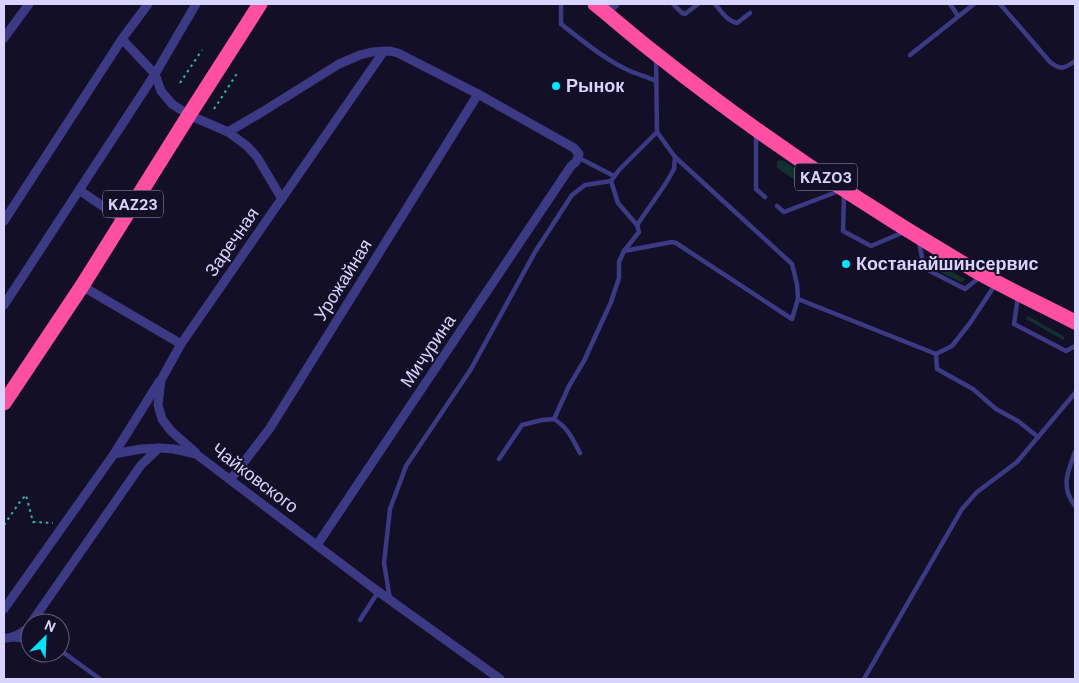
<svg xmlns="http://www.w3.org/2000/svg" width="1079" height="683" viewBox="0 0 1079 683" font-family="'DM Sans',sans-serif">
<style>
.green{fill:#12302f}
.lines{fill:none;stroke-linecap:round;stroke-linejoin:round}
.path{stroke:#2fb8b0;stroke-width:2;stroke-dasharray:2.5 4;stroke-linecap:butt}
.lane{stroke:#3d3a85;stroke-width:4.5}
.street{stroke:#3d3a85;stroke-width:9}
.highway{stroke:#ff4fa3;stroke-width:15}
.poi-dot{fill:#00e5ff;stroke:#130f26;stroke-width:2}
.labels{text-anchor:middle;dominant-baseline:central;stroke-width:4;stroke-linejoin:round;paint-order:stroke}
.shield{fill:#130f26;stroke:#9e99be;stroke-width:1}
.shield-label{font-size:16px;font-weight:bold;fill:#d9d4ff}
.poi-label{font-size:18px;font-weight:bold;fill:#d9d4ff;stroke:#130f26;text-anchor:start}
.street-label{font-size:18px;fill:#d9d4ff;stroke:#130f26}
</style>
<rect width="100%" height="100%" fill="#130f26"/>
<g class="green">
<polygon points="779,160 784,161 807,177 808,181 806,184 801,184 777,168 777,163"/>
<polygon points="934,262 965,279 964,281 960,282 935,269 933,264"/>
<polygon points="1028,316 1065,337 1063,340 1026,319"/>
</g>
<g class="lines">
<g class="path">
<polyline points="180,83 202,50"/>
<polyline points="214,109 238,72"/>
<polyline points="4,525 19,503 26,495 33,522 53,523"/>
</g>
<g class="lane">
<polyline points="673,4 682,13 685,14 698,4"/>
<path d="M715,4C721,11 727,21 737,23L750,13"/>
<polyline points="950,4 958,16"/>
<path d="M1000,4L1050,62C1061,71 1065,68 1075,61"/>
<path d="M561,5V24C583,41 605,60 630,71C639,75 648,77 656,81"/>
<polyline points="910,55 974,4"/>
<polyline points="756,133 756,189 765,197"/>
<polyline points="579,158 614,176"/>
<polyline points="844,194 843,231 871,246 904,232"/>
<polyline points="777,206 784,212 839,191"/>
<polyline points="637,225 666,183 674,169 675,157"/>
<polyline points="919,242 924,268 965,289 980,277"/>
<polyline points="624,251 672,242 676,243 792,319 798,299 797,284 792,264 675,157 657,132 656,58"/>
<polyline points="1018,297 1014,324 1066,351 1075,346"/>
<polyline points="798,299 936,354 952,346 970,323 995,285"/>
<polyline points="936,354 937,369 973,389 996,409 1018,421 1038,437"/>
<path d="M554,419C569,429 572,438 580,453"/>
<path d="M1075,452C1068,472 1060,486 1075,506"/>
<polyline points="499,459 522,425 542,420 554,419 569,386 584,361 611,302 619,278 619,262 624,251 639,232 637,225 618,203 611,181 619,170 657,132"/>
<polyline points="390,599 384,563 390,509 406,466 471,369 535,252 572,195 585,185 611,181"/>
<polyline points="360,620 378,592"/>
<polyline points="11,639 30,641"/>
<polyline points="60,650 100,679"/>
<polyline points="864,679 962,509 977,492 1017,462 1075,393"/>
</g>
<g class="street">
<polyline points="606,13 615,4"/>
<polyline points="4,38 29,4"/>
<polyline points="122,39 155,74 161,91 172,104 189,115 228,132 262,112 339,64 360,55 372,52 390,51 398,53 478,94 574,148 579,154 576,162 571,166 317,545"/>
<polyline points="228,132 247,146 257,157 282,199"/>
<polyline points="79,190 123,220"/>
<polyline points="4,221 122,39 148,4"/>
<polyline points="82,286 181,344"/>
<polyline points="4,305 155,74 196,4"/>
<polyline points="196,453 171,431 162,419 158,405 161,380 181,344 384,51"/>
<polyline points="114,454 159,382"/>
<polyline points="231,479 270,428 478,94"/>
<polyline points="4,609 114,454 141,449 159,448"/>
<polyline points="31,623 141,465 159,448 174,449 196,454 372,587 500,679"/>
<path d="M4,638C12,639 25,632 30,625"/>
</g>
<g class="highway">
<path d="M595,4C615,20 635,38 656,54C758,135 869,209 981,274C1012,291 1044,306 1075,322"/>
<polyline points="4,403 82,286 189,115 260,4"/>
</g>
</g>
<g class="poi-dot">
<circle cx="556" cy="86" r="5"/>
<circle cx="846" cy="264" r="5"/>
</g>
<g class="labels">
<g class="shield">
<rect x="795" y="163.5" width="62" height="27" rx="4"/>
<rect x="103" y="190.5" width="60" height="27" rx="4"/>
</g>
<g class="shield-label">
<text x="826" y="177">KАZ03</text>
<text x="133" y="204">KAZ23</text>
</g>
<g class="poi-label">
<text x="566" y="86">Рынок</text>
<text x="856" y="264">Костанайшинсервис</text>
</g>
<g class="street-label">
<text transform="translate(232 242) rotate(-55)">Заречная</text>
<text transform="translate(343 280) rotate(-58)">Урожайная</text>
<text transform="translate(428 351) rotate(-56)">Мичурина</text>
<text transform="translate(255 478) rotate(37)">Чайковского</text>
</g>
</g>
<rect width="1079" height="683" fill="none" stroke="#d9d4ff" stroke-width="10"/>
<g transform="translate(45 638) rotate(24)"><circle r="24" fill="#130f26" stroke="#625e7d"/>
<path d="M0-4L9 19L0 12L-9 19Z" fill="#00e5ff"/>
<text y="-8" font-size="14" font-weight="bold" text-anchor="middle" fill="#d9d4ff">N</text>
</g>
</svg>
